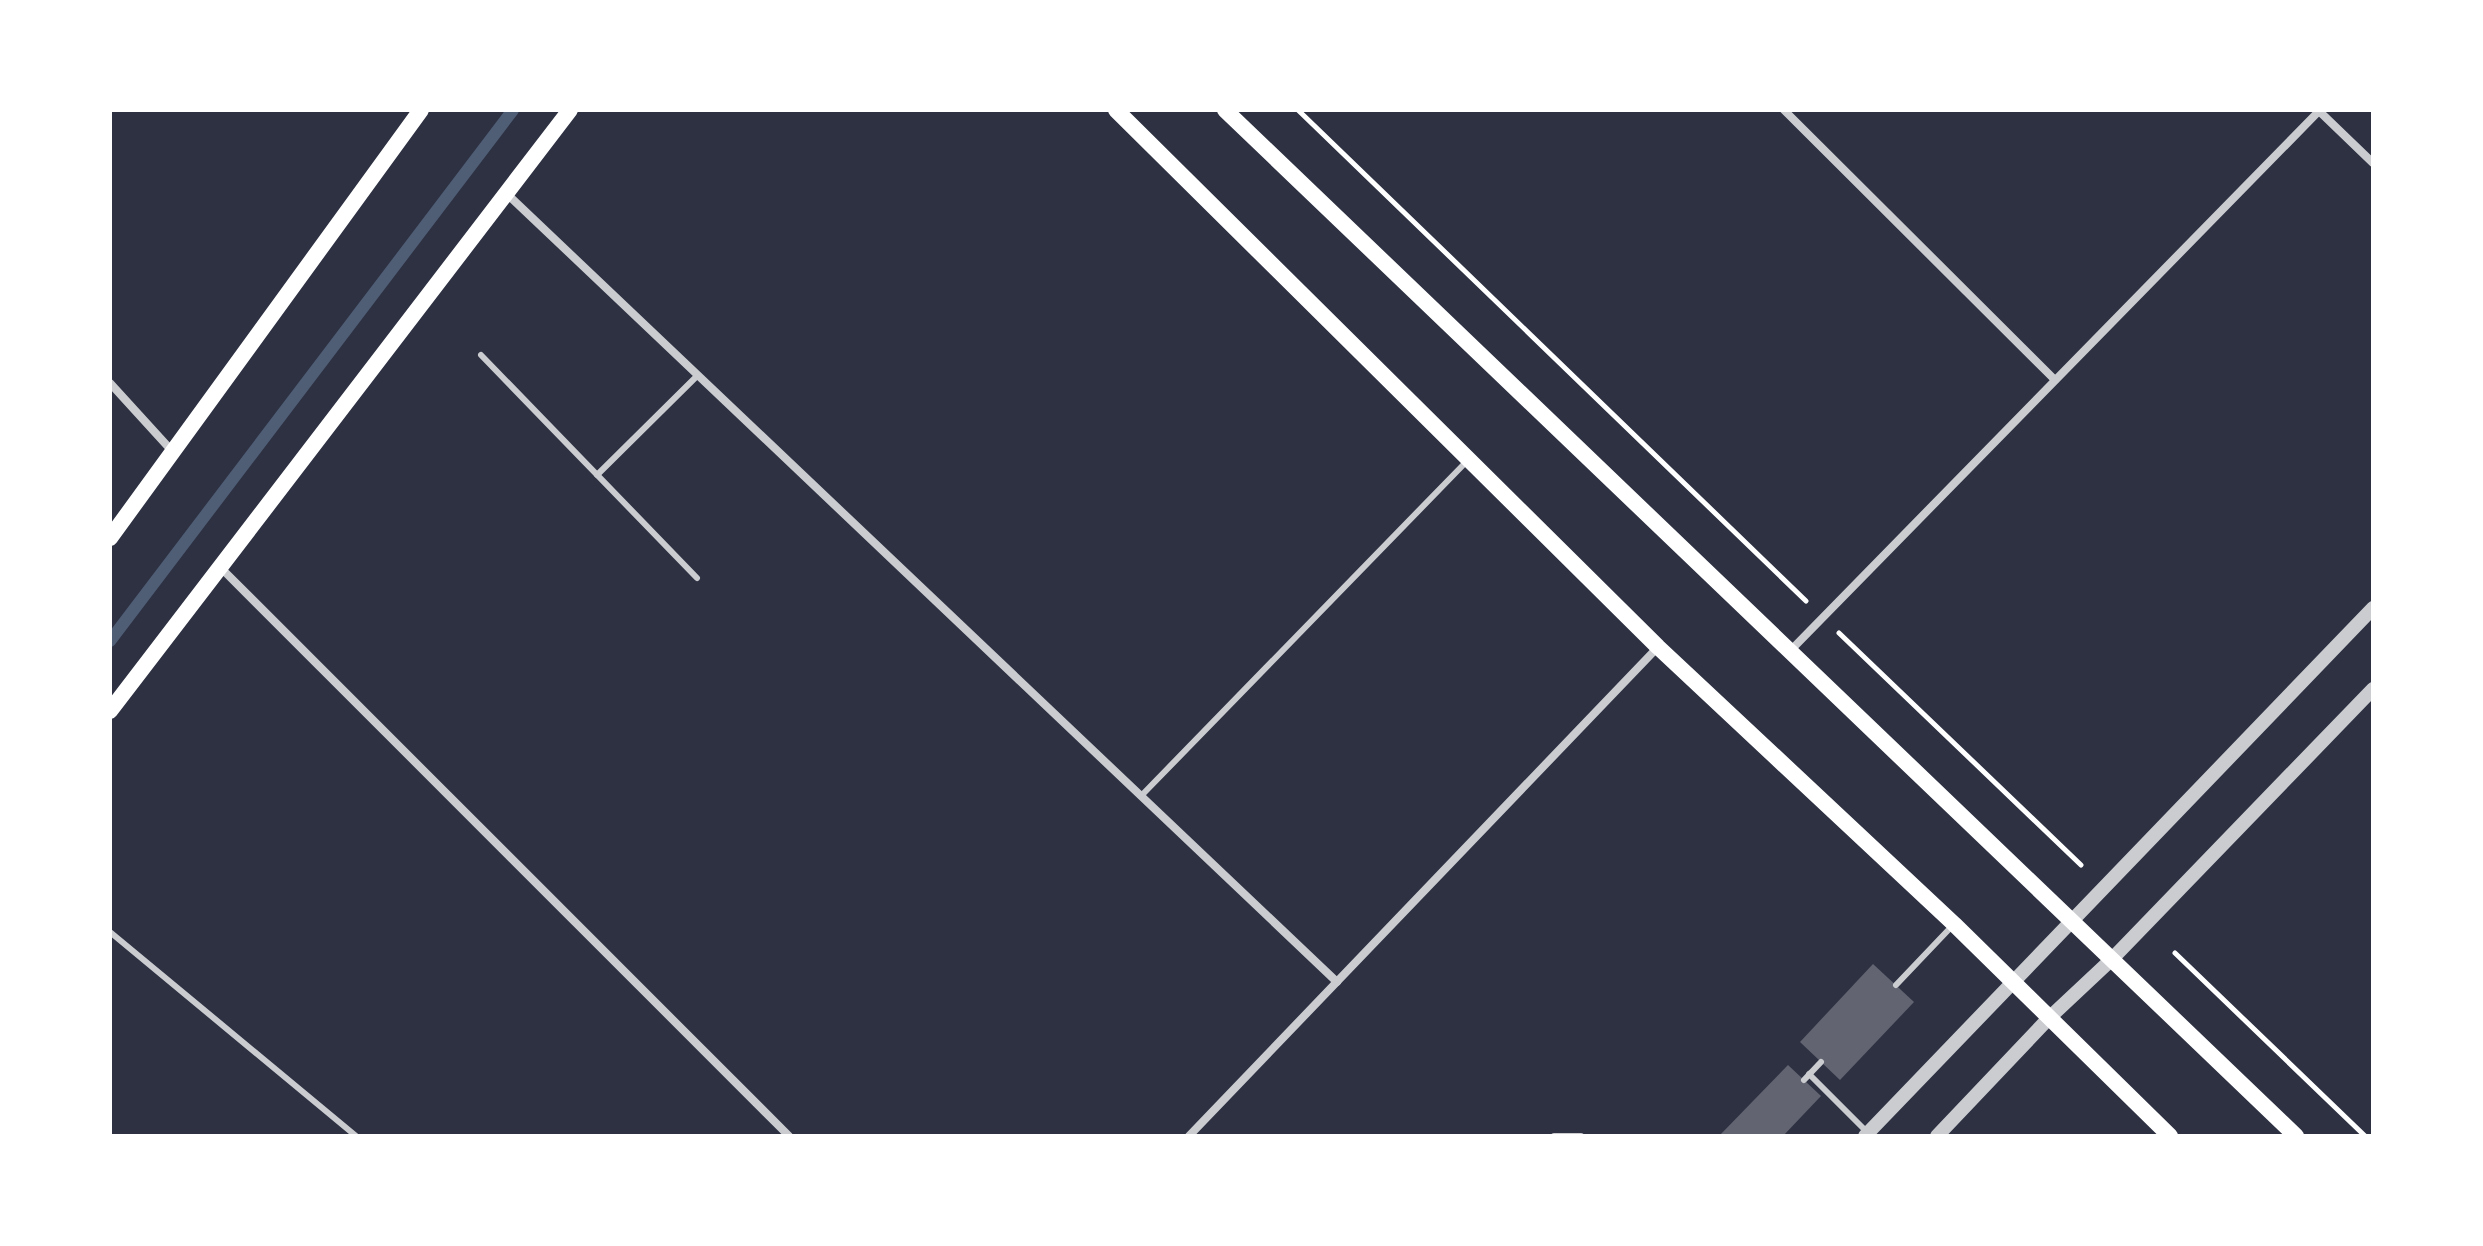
<svg xmlns="http://www.w3.org/2000/svg" width="2483" height="1246" viewBox="0 0 2483 1246" font-family="Bitter,serif">
<style>
.lines{fill:none;stroke-linecap:round;stroke-linejoin:round}
.stream{stroke:#4f5d75;stroke-width:12}
.building{fill:#626471}
.path{stroke:#fff;stroke-width:5}
.service{stroke:#caccd0;stroke-width:6}
.minor{stroke:#caccd0;stroke-width:8}
.tertiary{stroke:#caccd0;stroke-width:14}
.secondary{stroke:#fff;stroke-width:16}
</style>
<rect width="100%" height="100%" fill="#2d3142"/>
<g class="lines">
<polyline class="stream" points="110,641 513,110"/>
</g>
<g class="building">
<polygon points="1873,964 1914,1002 1840,1080 1800,1042"/>
<polygon points="1788,1065 1821,1096 1783,1136 1719,1136"/>
</g>
<g class="lines">
<g class="path">
<polyline points="1298,110 1806,601"/>
<polyline points="1839,633 2081,865"/>
<polyline points="2175,953 2365,1136"/>
</g>
<g class="service">
<polyline points="481,355 697,578"/>
<polyline points="597,475 698,375"/>
<polyline points="1141,796 1468,460"/>
<polyline points="110,932 356,1136"/>
<polyline points="1896,985 1954,924"/>
<polyline points="1809,1074 1868,1133"/>
<polyline points="1804,1080 1821,1062"/>
<polyline points="1554,1136 1581,1136"/>
</g>
<g class="minor">
<polyline points="1784,110 2055,380"/>
<polyline points="2318,110 2373,163"/>
<polyline points="506,193 1337,982"/>
<polyline points="110,383 172,451"/>
<polyline points="220,567 789,1136"/>
<polyline points="1791,650 2319,111"/>
<polyline points="1189,1136 1658,647"/>
</g>
<g class="tertiary">
<polyline points="1865,1136 2373,608"/>
<polyline points="1937,1136 2049,1018 2112,959 2373,689"/>
</g>
<g class="secondary">
<polyline points="1116,110 1658,647 1954,924 2170,1136"/>
<polyline points="1225,110 2296,1136"/>
<polyline points="110,538 421,110"/>
<polyline points="110,711 570,110"/>
</g>
</g>
<rect width="2483" height="1246" fill="none" stroke="#ffffff" stroke-width="224"/>
</svg>
